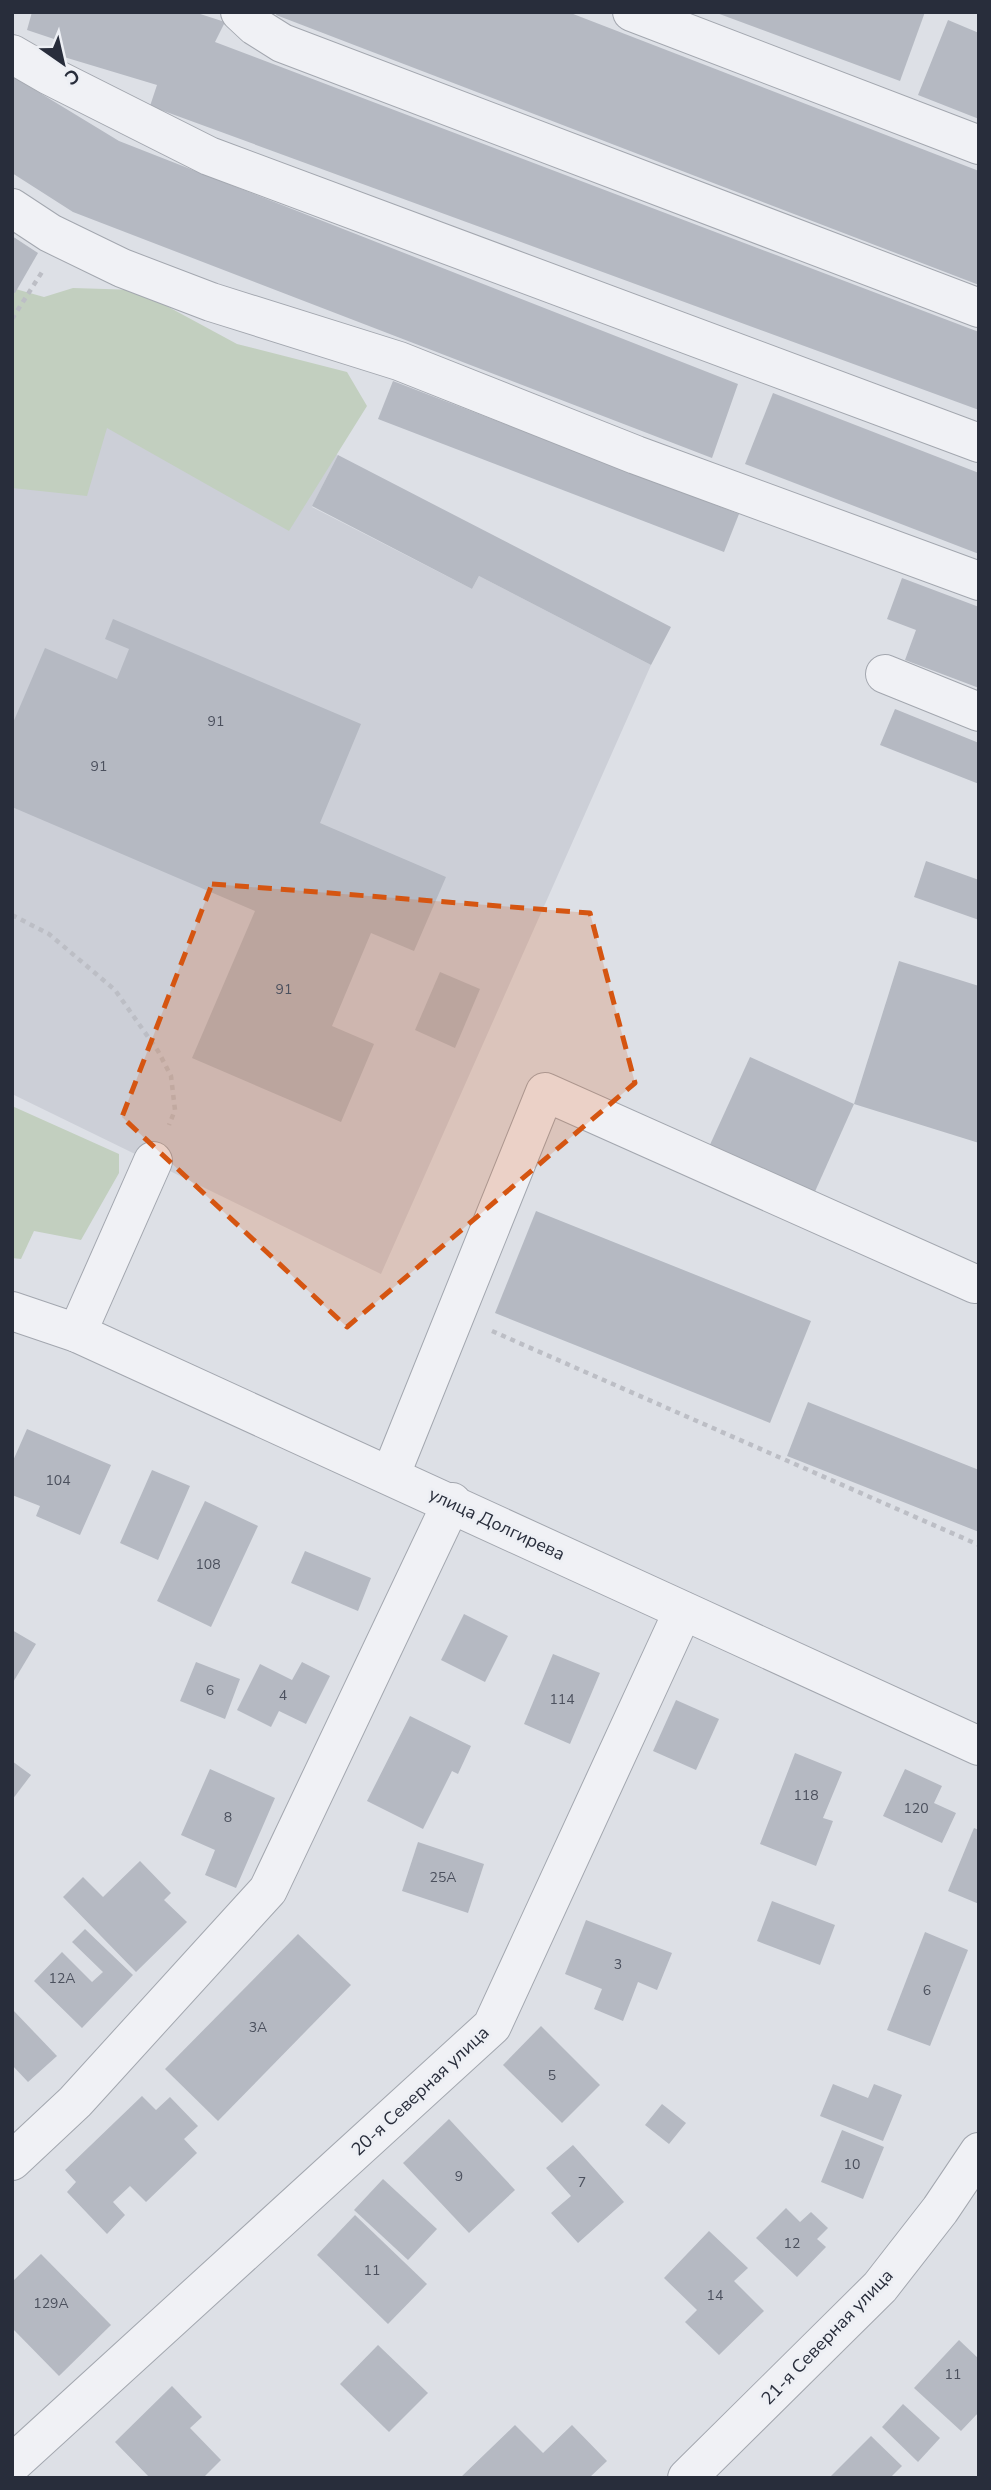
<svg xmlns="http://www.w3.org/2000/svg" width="991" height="2490" viewBox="0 0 991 2490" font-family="'Nunito Sans',sans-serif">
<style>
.built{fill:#cccfd7}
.green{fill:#c2cfbf}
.building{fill:#b5b9c2}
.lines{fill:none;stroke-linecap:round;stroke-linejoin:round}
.minor-casing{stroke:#a3a7af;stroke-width:40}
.path{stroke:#bcbec5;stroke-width:4.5;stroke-dasharray:5 5;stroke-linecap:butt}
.minor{stroke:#f0f1f5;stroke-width:38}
.marked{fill:#d55511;fill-opacity:0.2;stroke:#d55511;stroke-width:5;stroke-dasharray:14 9;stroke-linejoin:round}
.labels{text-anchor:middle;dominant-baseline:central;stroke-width:6;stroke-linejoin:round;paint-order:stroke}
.number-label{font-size:14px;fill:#4b505d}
.street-label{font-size:18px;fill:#282d3b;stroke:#edeff4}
</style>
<rect width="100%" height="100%" fill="#dde0e6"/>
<polygon class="built" points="12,290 338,455 312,507 472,589 479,576 651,665 381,1274 12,1094"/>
<g class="green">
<polygon points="12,288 44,297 73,288 137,290 237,344 347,372 367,406 289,531 107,428 87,496 12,488"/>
<polygon points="12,1106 119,1154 119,1173 81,1240 34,1231 21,1259 12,1258"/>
</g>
<g class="building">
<polygon points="32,12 194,12 225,22 215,42 979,332 979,410 150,106 157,85 54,54 57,40 27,30"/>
<polygon points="277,12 568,12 979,171 979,285 276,15"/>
<polygon points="714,12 925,12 900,81"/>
<polygon points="948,20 979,33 979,119 918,95"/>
<polygon points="12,76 119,141 738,384 712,458 73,212 12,173"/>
<polygon points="12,236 38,253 15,293 12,292"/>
<polygon points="393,381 739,514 724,552 378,419"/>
<polygon points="773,393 979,473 979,554 745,464"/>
<polygon points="338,455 671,627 651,665 479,576 472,589 312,506"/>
<polygon points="902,578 979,607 979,688 905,660 916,630 887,619"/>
<polygon points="113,619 361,724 320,823 446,877 414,951 371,933 332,1026 374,1044 341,1122 192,1058 255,911 12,807 12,725 45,648 117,679 129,649 105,639"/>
<polygon points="895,709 979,743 979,784 880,745"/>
<polygon points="926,861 979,880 979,920 914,897"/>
<polygon points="899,961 979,986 979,1143 854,1104"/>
<polygon points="440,972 480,989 455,1048 415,1030"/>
<polygon points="750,1057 854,1104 813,1196 708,1149"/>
<polygon points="536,1211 811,1321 770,1423 495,1313"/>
<polygon points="808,1402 979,1470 979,1532 787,1456"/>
<polygon points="27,1429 111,1465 80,1535 36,1516 40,1506 12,1495 12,1463"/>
<polygon points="152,1470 190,1486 158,1560 120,1543"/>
<polygon points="205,1501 258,1526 211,1627 157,1601"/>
<polygon points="305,1551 371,1578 358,1611 291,1583"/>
<polygon points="464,1614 508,1636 485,1682 441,1660"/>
<polygon points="12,1630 36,1644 12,1684"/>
<polygon points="553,1654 600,1673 570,1744 524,1724"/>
<polygon points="196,1662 240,1679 225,1719 180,1701"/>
<polygon points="302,1662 330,1676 306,1724 279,1711 271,1727 237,1710 260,1664 292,1680"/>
<polygon points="676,1700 719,1719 696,1770 653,1751"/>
<polygon points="410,1716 471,1746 458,1774 452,1771 423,1829 367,1801"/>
<polygon points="795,1753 842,1772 823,1818 833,1821 816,1866 760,1844"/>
<polygon points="12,1761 31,1775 12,1800"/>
<polygon points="210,1769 275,1798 236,1888 205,1875 215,1850 181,1835"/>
<polygon points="905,1769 942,1786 934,1803 956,1813 942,1843 883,1816"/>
<polygon points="974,1828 979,1830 979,1904 948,1891"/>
<polygon points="418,1842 484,1864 468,1913 402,1891"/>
<polygon points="140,1861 171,1893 164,1900 187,1922 136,1972 63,1897 83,1877 103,1897"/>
<polygon points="772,1901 835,1925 820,1965 757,1941"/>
<polygon points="586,1920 672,1953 657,1990 638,1982 623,2021 594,2009 602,1989 565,1974"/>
<polygon points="85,1929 133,1975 82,2028 34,1981 62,1952 92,1982 103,1972 72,1942"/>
<polygon points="925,1932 968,1950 930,2046 887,2030"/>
<polygon points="298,1934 351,1985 218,2121 165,2069"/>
<polygon points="12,2009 57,2056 28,2082 12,2065"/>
<polygon points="541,2026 600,2085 562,2123 503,2065"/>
<polygon points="833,2084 868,2098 874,2084 902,2095 883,2141 820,2116"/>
<polygon points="142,2096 156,2110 170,2097 198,2126 184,2139 197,2153 146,2202 130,2186 113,2202 125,2215 107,2234 67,2192 76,2182 65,2170"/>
<polygon points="662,2104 686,2123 669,2144 645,2125"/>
<polygon points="449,2119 515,2190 469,2233 403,2163"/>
<polygon points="842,2130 884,2147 863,2199 821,2182"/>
<polygon points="573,2145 624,2202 578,2243 551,2213 571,2196 546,2168"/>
<polygon points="383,2179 437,2229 408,2260 354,2210"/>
<polygon points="786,2208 800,2222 811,2212 828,2228 817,2239 826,2247 797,2277 756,2238"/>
<polygon points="355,2215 427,2284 388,2324 317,2255"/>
<polygon points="709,2231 748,2268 734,2281 764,2311 719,2355 685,2322 697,2310 664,2278"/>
<polygon points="41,2254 111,2325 59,2376 12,2328 12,2282"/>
<polygon points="959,2340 979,2359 979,2412 961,2431 914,2388"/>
<polygon points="378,2345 428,2393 389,2432 340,2384"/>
<polygon points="172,2386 202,2417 190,2428 221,2460 203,2478 150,2478 115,2442"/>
<polygon points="903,2404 940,2438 918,2462 882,2427"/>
<polygon points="515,2425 543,2453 572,2425 607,2461 589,2478 460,2478"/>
<polygon points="871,2436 902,2466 890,2478 829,2478"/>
</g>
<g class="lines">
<defs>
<g id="minor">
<polyline points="240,12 255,26 282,43 979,308"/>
<polyline points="632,12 979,145"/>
<polyline points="12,54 50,76 209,156 979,443"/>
<polyline points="12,208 50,233 122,268 211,302 399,361 636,455 979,581"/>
<polyline points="885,674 979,712"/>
<path d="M12,1311L77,1333C378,1469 678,1609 979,1746"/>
<polyline points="77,1333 153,1161"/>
<polyline points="391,1474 545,1092 975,1284"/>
<polyline points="12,2161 75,2102 268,1890 452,1502"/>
<polyline points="12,2464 492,2026 683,1611"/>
<polyline points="687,2478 880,2287 940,2210 979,2152"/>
</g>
</defs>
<use href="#minor" class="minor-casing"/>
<g class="path">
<polyline points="12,319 42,272"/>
<polyline points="12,915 49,934 115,990 158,1051 171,1076 175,1110 169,1125"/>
<polyline points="492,1331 979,1545"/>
</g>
<use href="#minor" class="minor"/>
</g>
<path class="marked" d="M212,884L590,913L635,1083L347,1327L122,1117Z"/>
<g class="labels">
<g class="number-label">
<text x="216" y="721">91</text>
<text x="99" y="766">91</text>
<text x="284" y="989">91</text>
<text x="58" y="1480">104</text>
<text x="208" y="1564">108</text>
<text x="210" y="1690">6</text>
<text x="283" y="1695">4</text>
<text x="562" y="1699">114</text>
<text x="806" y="1795">118</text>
<text x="916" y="1808">120</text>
<text x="228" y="1817">8</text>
<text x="443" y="1877">25А</text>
<text x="618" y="1964">3</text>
<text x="62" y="1978">12А</text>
<text x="927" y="1990">6</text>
<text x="258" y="2027">3А</text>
<text x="552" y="2075">5</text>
<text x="852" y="2164">10</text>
<text x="459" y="2176">9</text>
<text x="582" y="2182">7</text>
<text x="792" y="2243">12</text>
<text x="372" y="2270">11</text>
<text x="715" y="2295">14</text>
<text x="51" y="2303">129А</text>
<text x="953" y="2374">11</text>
</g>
<g class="street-label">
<text transform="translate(497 1524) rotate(25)">улица Долгирева</text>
<text transform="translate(420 2091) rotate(-43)">20-я Северная улица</text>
<text transform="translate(827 2337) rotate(-46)">21-я Северная улица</text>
</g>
</g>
<rect width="991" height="2490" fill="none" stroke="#282d3b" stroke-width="28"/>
<g transform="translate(63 63) rotate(146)" stroke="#edeff4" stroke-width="5" paint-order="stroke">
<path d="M0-5L12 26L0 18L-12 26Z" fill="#282d3b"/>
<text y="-10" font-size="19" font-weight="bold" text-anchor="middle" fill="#282d3b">С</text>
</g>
</svg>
